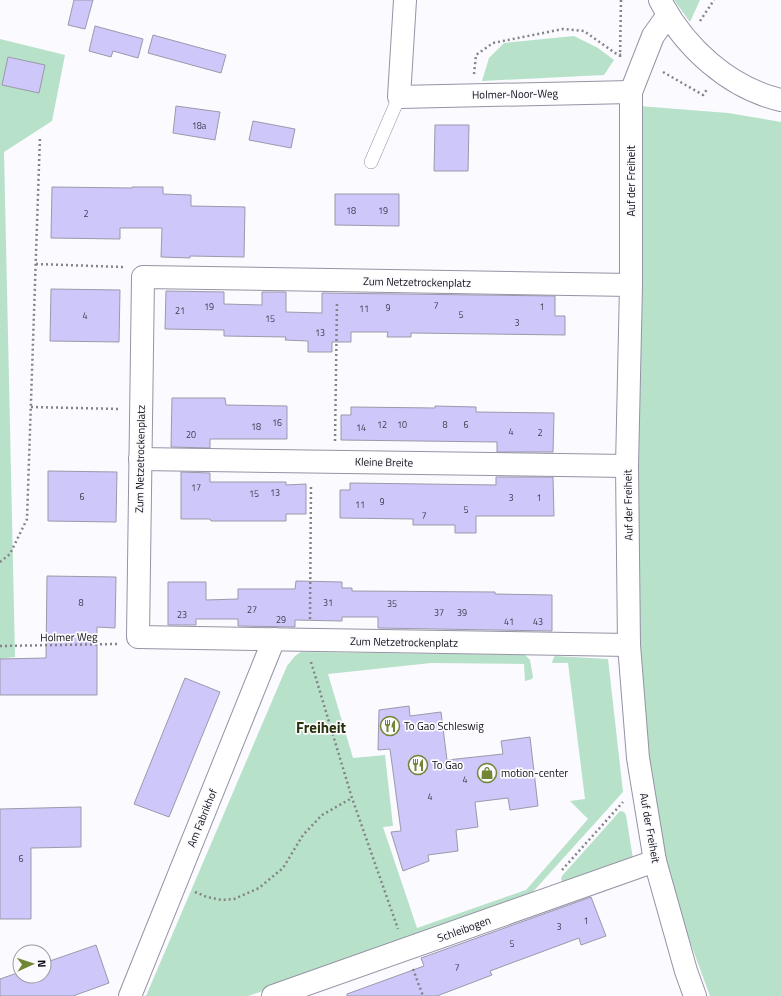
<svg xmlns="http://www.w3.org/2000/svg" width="781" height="996" viewBox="0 0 781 996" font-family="'Titillium Web',sans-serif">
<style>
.green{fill:#b7e1c9}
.building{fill:#cec7f9;stroke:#9b99ab}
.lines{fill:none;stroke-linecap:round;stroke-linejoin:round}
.lane-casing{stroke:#9593a5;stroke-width:14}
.street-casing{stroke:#9593a5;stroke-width:24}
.path{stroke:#848388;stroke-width:2.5;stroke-dasharray:2 3;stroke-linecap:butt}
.lane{stroke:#fff;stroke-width:13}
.street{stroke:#fff;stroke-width:22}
.labels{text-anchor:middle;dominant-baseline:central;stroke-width:3.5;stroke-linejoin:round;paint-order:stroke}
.number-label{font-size:9px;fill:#3e3c4d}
.street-label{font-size:11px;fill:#0e0e14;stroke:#fbfafe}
.poi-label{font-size:11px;fill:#0e0e14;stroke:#fbfafe;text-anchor:start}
.district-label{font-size:15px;font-weight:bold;fill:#29320b;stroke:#fbfafe}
</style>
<rect width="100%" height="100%" fill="#fbfafe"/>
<g class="green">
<polygon points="674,0 700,0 690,22"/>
<polygon points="574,36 598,48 614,60 604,75 482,81 489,58 504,43"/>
<polygon points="0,39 65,55 52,121 4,152 15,657 0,659"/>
<polygon points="639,106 728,113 781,122 781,996 710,996 678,909 653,809 635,638"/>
<polygon points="301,652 525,655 530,660 533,677 532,679 525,681 524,664 431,663 328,674 353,758 385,755 393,826 383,827 417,928 526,890 588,819 570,801 585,799 568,663 552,663 553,659 555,656 608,659 623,792 530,895 410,942 248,996 146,996 287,666 295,656"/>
<polygon points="620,811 624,812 626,815 633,859 563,883 561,879 562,876"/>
</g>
<g class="building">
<polygon points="74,0 93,0 85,29 68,25"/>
<polygon points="95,26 143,39 138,58 113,51 111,57 89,51"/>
<polygon points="153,35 226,55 221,73 148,53"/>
<polygon points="8,57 45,65 39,93 2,85"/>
<polygon points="176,106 220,112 215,140 173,133"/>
<polygon points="253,121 295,129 291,148 249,140"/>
<polygon points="435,125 469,125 468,171 434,171"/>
<polygon points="52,187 132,188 132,187 163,187 163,194 191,195 191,206 245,207 244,257 190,256 190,258 161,257 162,228 120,228 120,239 51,238"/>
<polygon points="335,194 399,194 399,226 335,225"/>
<polygon points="51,289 120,290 119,342 50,341"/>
<polygon points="166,291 224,292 224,304 262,305 262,292 286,292 286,312 322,313 322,293 555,296 555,316 565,316 565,335 411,333 411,337 387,337 388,332 351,332 351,342 332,342 332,352 308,352 308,341 285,340 286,337 224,336 224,330 165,329"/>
<polygon points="172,398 225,398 226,405 287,406 287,439 210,439 210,448 171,447"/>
<polygon points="435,406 476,407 476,412 554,413 553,452 497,452 497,442 341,440 341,415 351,415 351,407 435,408"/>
<polygon points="48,471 117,472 116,522 48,521"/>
<polygon points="181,472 210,473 210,482 286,482 286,485 306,484 306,514 286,514 286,521 211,521 210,519 181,519"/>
<polygon points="496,477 553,477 554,516 476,516 476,533 455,533 455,525 413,525 413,519 340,518 340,490 350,490 350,483 496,485"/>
<polygon points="47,576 116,577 115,628 97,627 97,695 0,695 0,659 46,658"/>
<polygon points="296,581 342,582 342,588 352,588 352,591 495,592 495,594 552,595 552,631 378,628 378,617 342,617 342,621 295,620 295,627 238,626 238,619 196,619 196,625 168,625 168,582 206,582 206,600 238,599 238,589 295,589"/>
<polygon points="185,678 220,692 169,817 134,804"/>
<polygon points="409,706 410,716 441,712 447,760 503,754 501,741 530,737 538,806 510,810 508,798 475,802 478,827 456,830 458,851 428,855 429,861 403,871 391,832 401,831 390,749 378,750 379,710"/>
<polygon points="81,807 81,847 31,848 31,919 0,919 0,809"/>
<polygon points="591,897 606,936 581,945 579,938 490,971 492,975 437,996 347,996 347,994 424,966 421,958"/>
<polygon points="96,945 109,983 73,996 0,996 0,979 20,972 20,976 44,976 44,963"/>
</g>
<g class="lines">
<defs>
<polyline id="lane" points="371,162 399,97"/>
<g id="street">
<polyline points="405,0 399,97 631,92"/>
<path d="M660,0C684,47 729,88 781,100"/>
<polyline points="668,15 653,36 631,92 631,285 627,466 629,645 638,758 655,861 686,971 695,996"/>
<polyline points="140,459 627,466"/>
<polyline points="629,645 138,637 143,277 631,285"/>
<polyline points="130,996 274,639"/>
<polyline points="273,996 655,861"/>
</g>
</defs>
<use href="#lane" class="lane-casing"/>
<use href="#street" class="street-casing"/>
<g class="path">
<polyline points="700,21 714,0"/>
<polyline points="620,57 621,0"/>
<polyline points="663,72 703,95 708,88"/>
<polyline points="474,74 476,55 493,43 563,29 584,31 615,53 621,55"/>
<polyline points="36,264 123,267"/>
<polyline points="31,407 120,409"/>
<polyline points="335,441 337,302"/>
<polyline points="0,562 10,554 27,519 40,136"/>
<polyline points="310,619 311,484"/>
<polyline points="0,646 117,644"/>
<polyline points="311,662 352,798 398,929"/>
<polyline points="562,870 623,802"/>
<polyline points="195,892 207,897 222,900 234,899 259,888 283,868 303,835 322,815 352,798"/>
<polyline points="413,969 423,996"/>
</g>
<use href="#lane" class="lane"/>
<use href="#street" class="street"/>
</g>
<defs>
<symbol id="restaurant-ring" viewBox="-11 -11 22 22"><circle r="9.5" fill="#fbfafe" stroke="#718535" stroke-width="1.5"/><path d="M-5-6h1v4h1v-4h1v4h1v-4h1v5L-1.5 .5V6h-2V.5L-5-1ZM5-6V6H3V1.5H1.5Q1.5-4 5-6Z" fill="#718535"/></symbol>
<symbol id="shop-ring" viewBox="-11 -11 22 22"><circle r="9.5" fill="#fbfafe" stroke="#718535" stroke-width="1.5"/><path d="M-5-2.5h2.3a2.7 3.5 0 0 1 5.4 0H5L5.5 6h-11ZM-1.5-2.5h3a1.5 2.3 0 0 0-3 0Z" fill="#718535"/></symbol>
</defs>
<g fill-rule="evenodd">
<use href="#restaurant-ring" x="379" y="715" width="22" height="22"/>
<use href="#restaurant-ring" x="407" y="754" width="22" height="22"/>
<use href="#shop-ring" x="476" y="762" width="22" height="22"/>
</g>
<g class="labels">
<g class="number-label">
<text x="199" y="125">18a</text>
<text x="351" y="210">18</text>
<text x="383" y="210">19</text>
<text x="86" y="213">2</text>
<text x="436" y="305">7</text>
<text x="209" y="306">19</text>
<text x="542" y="306">1</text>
<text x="388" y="307">9</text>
<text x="364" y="308">11</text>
<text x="180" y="310">21</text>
<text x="461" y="314">5</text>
<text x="85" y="315">4</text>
<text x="270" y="318">15</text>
<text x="517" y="322">3</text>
<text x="320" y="332">13</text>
<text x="277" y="422">16</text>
<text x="382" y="424">12</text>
<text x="402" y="424">10</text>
<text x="445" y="424">8</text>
<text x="466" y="424">6</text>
<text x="256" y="426">18</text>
<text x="361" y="427">14</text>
<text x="511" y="431">4</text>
<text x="540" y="432">2</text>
<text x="191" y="434">20</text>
<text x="196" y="487">17</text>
<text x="275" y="492">13</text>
<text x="254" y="493">15</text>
<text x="82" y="496">6</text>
<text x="511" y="497">3</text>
<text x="539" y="497">1</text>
<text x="382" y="501">9</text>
<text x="360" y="504">11</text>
<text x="466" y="509">5</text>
<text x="424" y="515">7</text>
<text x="81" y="602">8</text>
<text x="328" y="602">31</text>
<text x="392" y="603">35</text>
<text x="252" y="609">27</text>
<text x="439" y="612">37</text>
<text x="462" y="612">39</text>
<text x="182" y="614">23</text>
<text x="281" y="619">29</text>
<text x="509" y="621">41</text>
<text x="538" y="621">43</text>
<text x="465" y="779">4</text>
<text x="430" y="796">4</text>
<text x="21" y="858">6</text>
<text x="586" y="920">1</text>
<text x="559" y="926">3</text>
<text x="512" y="943">5</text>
<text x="457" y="967">7</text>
</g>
<g class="street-label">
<text transform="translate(515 94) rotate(-1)">Holmer-Noor-Weg</text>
<text transform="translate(631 181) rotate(-90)">Auf der Freiheit</text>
<text transform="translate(417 282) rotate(1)">Zum Netzetrockenplatz</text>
<text transform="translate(140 459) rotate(-89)">Zum Netzetrockenplatz</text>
<text transform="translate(384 462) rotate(1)">Kleine Breite</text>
<text transform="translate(628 505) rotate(-91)">Auf der Freiheit</text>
<text transform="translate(69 637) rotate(-1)">Holmer Weg</text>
<text transform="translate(404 642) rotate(1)">Zum Netzetrockenplatz</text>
<text transform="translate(202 818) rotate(-68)">Am Fabrikhof</text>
<text transform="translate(650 828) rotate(80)">Auf der Freiheit</text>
<text transform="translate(464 929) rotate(-20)">Schleibogen</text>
</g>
<g class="poi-label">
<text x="404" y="726">To Gao Schleswig</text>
<text x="432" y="765">To Gao</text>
<text x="501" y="773">motion-center</text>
</g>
<g class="district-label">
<text x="321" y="727">Freiheit</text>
</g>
</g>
<g transform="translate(32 964) rotate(87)"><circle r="19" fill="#fbfafe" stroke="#9c9ca0"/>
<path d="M0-3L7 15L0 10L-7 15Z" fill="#718535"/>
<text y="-6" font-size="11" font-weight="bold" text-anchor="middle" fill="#0e0e14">N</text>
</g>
</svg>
